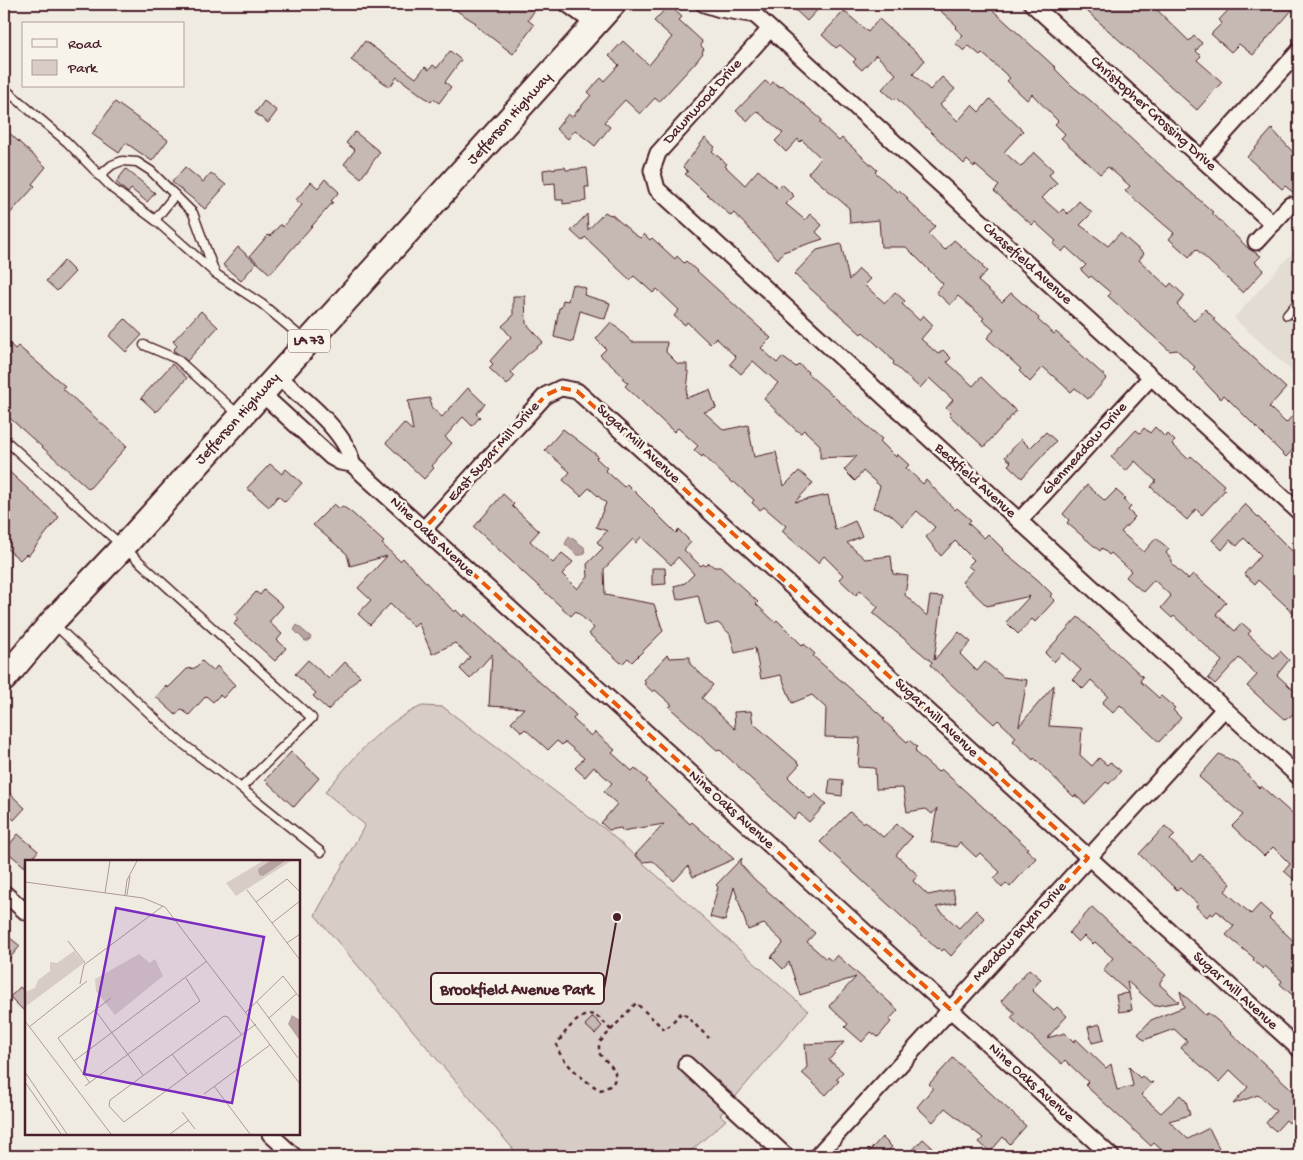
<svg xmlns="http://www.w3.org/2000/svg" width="1303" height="1160" viewBox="0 0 1303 1160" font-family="'Gochi Hand',sans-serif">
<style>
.built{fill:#e3dcd2}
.green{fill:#d8cdc6;stroke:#917678}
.water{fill:#b7a4a2;stroke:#8b6f72}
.building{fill:#c6b8b3;stroke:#4a1f2b}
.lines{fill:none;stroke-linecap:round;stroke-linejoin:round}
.lane-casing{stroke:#4a1f2b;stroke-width:11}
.street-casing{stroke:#4a1f2b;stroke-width:19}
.primary-casing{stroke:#4a1f2b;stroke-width:28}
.path{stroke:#4a1f2b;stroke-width:2.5;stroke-dasharray:4 4;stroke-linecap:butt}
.lane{stroke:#f7f3e8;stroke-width:8}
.street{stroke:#f7f3e8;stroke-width:15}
.primary{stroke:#f7f3e8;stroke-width:24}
.marked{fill:none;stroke:#e8590c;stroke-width:4;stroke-dasharray:10 6;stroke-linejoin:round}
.labels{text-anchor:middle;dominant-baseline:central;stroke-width:5;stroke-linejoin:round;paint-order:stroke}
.shield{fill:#f7f3e8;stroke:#7e5f64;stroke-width:1}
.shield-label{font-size:14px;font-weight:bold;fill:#4a1f2b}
.street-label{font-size:15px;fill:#4a1f2b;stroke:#f7f3e8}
.inset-road{fill:none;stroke:#ae9998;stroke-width:1}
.view{fill:#7b2cbf;fill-opacity:0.15;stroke:#7b2cbf;stroke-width:2.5}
.inset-edge{fill:none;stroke:#4a1f2b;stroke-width:2.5}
.leader{fill:none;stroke:#4a1f2b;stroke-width:2}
.callout-dot{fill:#4a1f2b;stroke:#f7f3e8;stroke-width:2}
.callout{fill:#f7f3e8;stroke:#4a1f2b;stroke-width:2}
.callout-label{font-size:16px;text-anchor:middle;font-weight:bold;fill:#4a1f2b}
</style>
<rect width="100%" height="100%" fill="#f0ebe0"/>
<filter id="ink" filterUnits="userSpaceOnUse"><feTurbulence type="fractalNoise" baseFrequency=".02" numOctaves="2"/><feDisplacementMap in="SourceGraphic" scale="10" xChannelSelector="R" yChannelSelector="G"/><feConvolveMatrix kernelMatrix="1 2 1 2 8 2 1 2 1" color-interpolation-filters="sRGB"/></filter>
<g filter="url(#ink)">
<polygon class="built" points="1299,245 1299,378 1234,318"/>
<path class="green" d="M422,706L443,707L606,830L808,1011L720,1115L726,1120L685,1156H519L315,915L365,825L325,792C355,757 379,725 422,706Z"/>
<g class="water">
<polygon points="569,536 584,547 585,553 582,555 577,555 565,544"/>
<polygon points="297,625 311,637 309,641 305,641 294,630"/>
</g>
<g class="building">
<polygon points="446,4 526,4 535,10 528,20 534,25 513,54 475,25 476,23"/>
<polygon points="789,4 823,4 807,21"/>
<polygon points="933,4 986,4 1056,68 1055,69 1071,85 1091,101 1143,150 1213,212 1212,213 1249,249 1261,256 1255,262 1264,270 1243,293 1196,249 1189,257 1169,239 1174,233 1125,191 1130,186 1108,167 1100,174 1061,138 1065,134 1055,124 1058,121 1032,94 1027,100 1007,81 1010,78 982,53 980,55 969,46 964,51 955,43 963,35 955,28 957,26"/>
<polygon points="1079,4 1151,4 1189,41 1194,36 1202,43 1196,51 1201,56 1197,60 1222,82 1197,110"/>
<polygon points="1234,4 1288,4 1293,9 1253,55 1239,44 1231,52 1211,34 1222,23 1219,20"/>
<polygon points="669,5 682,17 679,20 702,41 701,46 704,49 702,52 703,53 695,63 659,102 655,98 640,114 625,100 604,122 610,127 595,146 575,130 568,139 556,129 568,114 572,117 591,95 588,92 601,78 604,81 619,65 609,56 623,41 649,65 672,37 654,21"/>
<polygon points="844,11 868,32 879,19 925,60 913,74 930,90 942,77 955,89 940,105 958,121 972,105 979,112 990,99 1023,131 1004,152 1021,167 1034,152 1053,170 1049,175 1057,183 1042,198 1059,213 1063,209 1068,214 1079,201 1092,213 1080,225 1108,246 1120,233 1144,254 1139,260 1168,287 1171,283 1185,296 1177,305 1194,321 1205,309 1215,319 1213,320 1286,388 1269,407 1286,423 1293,415 1299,421 1299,443 1286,457 1224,395 1221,399 1212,390 1193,369 1195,367 1177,350 1170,351 1108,296 1111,293 1091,276 1089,278 1081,270 1086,265 1066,247 1062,252 1053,244 1056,241 1035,222 1032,225 994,191 999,186 975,165 974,167 967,160 964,164 896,98 894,100 882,89 896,74 876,55 862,70 853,62 856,59 840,45 836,48 822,35"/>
<polygon points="365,41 416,78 425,67 429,70 433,65 437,68 450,51 461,60 445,82 451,87 439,103 433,99 431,102 397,77 390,87 351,60"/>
<polygon points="765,81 770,85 773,82 780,87 782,85 822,120 820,123 839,141 842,138 877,170 875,172 897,192 899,190 908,198 906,199 935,226 928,234 945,250 954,240 983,265 982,267 987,271 978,281 1002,302 1011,293 1039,318 1038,320 1054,334 1056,332 1107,378 1088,399 1075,388 1071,392 1043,367 1030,382 1019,371 1021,369 987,338 994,330 982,320 984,318 958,296 950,305 936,292 943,284 906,247 881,247 879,220 850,223 849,208 808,173 821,158 802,140 800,142 798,139 786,152 775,141 783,133 757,111 748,121 736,111"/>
<polygon points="264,101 277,111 268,123 255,113"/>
<polygon points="115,102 168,140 152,161 126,143 119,153 92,134"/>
<polygon points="4,128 46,167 32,184 35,186 4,220"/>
<polygon points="1272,129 1299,159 1299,188 1294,193 1285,186 1282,189 1247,157"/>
<polygon points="355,132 380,152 361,178 344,164 355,150 346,143"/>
<polygon points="705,138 715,147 712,151 727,164 725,166 745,185 758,170 778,188 782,184 794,196 786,204 805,220 810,214 822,225 816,232 823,239 783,252 778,259 734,213 731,216 685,174 688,172 683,167"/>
<polygon points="185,167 203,182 211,173 226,185 205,209 172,182"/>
<polygon points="565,167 566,170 587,168 589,187 585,187 586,201 563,204 563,200 556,200 555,183 544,184 543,170"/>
<polygon points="126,169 155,193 147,202 131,189 128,193 116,182"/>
<polygon points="325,179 339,192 331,201 333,202 270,274 250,256 268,235 270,236 281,224 283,227 302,205 296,200 311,182 318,188"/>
<polygon points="605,212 610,215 611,214 634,234 640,238 644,234 650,240 652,238 675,259 677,256 684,263 686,261 771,338 761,348 777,363 782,357 796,367 799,364 808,372 807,373 882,439 880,441 896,457 897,454 909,465 906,468 923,484 926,480 955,510 957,508 971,520 968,523 984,538 988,534 1003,549 1002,550 1038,580 1052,594 1050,596 1055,600 1035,622 1032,619 1018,634 1006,622 1030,596 987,606 962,582 973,570 968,566 974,560 955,541 941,556 926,537 935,527 917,511 903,526 890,514 873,508 880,486 863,471 855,481 844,470 857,456 820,458 820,445 804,430 801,433 796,430 764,399 778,383 753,361 741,374 730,364 736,357 716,338 710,344 687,322 685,325 674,316 679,310 657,289 653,293 634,276 630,280 585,237 582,241 571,231 587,214 588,230"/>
<polygon points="841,244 849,280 859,269 870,279 864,285 885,303 895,292 905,301 902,304 919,320 923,315 933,325 921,339 938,354 943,350 951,358 947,362 973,386 981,377 1016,411 984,447 949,415 951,413 946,408 953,400 929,378 920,388 893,364 894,362 887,354 863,332 861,334 794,274 817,250"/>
<polygon points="238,247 256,263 241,281 223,265"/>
<polygon points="64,261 75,272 57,291 46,281"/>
<polygon points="572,284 586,288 584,295 610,303 605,319 580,311 573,342 554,337 559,308 561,308 563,300 568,301"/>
<polygon points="513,296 525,296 526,323 543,342 527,355 511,372 515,376 507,385 489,368 493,364 490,361 511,337 502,326 513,316"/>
<polygon points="201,311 218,327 187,361 173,350 177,346 173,341"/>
<polygon points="125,319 142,335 126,352 109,336"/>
<polygon points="611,322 632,342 667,342 666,352 678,364 687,364 687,372 689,372 686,398 710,390 716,408 704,412 724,430 748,425 754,457 776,452 784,486 799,471 813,483 795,502 828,495 835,530 855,521 862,536 847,543 865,559 891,556 893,574 908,576 905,595 927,616 930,596 943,597 934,660 959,632 971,642 960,654 977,671 985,662 1003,677 1027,680 1019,726 1054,685 1049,726 1082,728 1080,755 1092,766 1099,758 1107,765 1110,762 1121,771 1109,784 1106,782 1085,804 1075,795 1074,797 1034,758 1033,760 1013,741 1016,737 998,720 994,724 930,665 932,662 873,613 878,607 860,590 856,595 839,579 843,575 824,556 818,563 782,531 786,526 764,507 760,510 752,503 754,500 734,482 732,483 703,455 702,457 694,450 698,446 678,428 674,432 625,386 628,383 622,378 624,377 600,355 606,349 596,339"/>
<polygon points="4,338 15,349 18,346 65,386 62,388 127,446 89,489 4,413"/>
<polygon points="172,364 187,378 156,412 141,398"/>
<polygon points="468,388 485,404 476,414 480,417 472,426 463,417 445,437 452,443 432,466 434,468 424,479 386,443 404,423 413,431 408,401 430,398 431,407 442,417"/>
<polygon points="1155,427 1165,437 1168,434 1175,441 1172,444 1188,459 1191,456 1224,485 1222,488 1225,490 1202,515 1196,509 1187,520 1151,487 1156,481 1135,461 1126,471 1111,457 1136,430 1140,433 1144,428 1150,433"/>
<polygon points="563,429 598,456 596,458 607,468 605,470 624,487 627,484 676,533 679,530 691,542 684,550 701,566 703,564 706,566 709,563 714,567 720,567 758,602 756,604 775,622 777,620 803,646 804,644 815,654 813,656 885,719 883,720 907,742 909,740 917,747 915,749 917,754 938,772 941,769 1028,848 1026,849 1036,858 1010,887 1006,883 1002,888 994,879 1000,872 980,853 976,857 960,842 956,847 931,842 937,808 932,814 926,809 907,812 903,788 876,789 875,768 858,767 860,738 825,737 826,708 812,695 792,703 781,675 761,679 755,648 735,653 730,634 718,623 706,626 698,595 677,600 674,586 685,583 694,574 678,557 671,565 641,537 636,543 633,539 604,569 605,595 654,604 663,631 632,662 628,658 622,664 589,634 594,628 576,611 571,616 474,527 503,494 514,504 512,506 539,531 530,541 553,563 562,553 573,562 562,574 577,589 588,577 587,564 603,548 597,542 607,531 596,527 606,503 589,488 581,496 563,480 570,472 545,450"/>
<polygon points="1046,432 1056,441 1022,478 1008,465 1011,462 1005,457 1021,439 1030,448"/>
<polygon points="270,464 282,474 286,469 302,483 285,502 278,496 269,507 247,488"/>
<polygon points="4,467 59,517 28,556 26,554 20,560 4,546 8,537 4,533"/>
<polygon points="1087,485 1105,501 1116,490 1125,498 1123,500 1131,507 1128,510 1135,517 1121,532 1144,552 1156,538 1169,549 1166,553 1172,560 1172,564 1188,579 1193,574 1226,602 1216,614 1235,631 1242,623 1251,631 1248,634 1274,658 1280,651 1289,660 1277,675 1299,695 1299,707 1292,715 1285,720 1247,686 1257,675 1239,658 1215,684 1208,678 1222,661 1174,616 1172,618 1161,608 1171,596 1154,580 1143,592 1126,577 1131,571 1111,553 1109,555 1102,548 1100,551 1067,523 1069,520 1063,514"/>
<polygon points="334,504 340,509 342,506 351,512 384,542 382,544 400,561 403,558 454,612 456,610 463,617 465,614 576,715 573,719 591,736 595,732 615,750 612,753 632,771 635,768 648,780 646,782 674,809 690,824 692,822 734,859 693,877 688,866 674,881 653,861 643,862 635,855 664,824 622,831 621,828 609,830 601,823 617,804 604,792 612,783 594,767 585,777 575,768 584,758 565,742 562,745 557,741 548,750 525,729 522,732 511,722 524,708 489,706 492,654 470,679 460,669 470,657 455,643 432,654 418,622 414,627 390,604 370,625 358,614 371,600 358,588 387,556 350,566 347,554 313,525"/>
<polygon points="1245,504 1299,558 1299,618 1258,580 1255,584 1244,574 1261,555 1244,538 1237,546 1230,540 1222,550 1212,540"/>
<polygon points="652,568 665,568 666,584 652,585"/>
<polygon points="264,590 283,606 269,622 282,634 277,640 286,648 275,661 234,624 238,618 235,615 256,592 260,595"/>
<polygon points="1078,617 1143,677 1140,681 1159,698 1161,696 1175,708 1173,710 1181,718 1159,742 1120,705 1113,713 1102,703 1108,696 1091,680 1083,689 1073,679 1081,670 1062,653 1054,662 1045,653"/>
<polygon points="667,655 670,658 690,657 690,664 713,685 702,698 735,729 734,712 751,711 753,723 800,764 788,777 810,799 815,794 826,804 809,822 799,813 794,819 720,750 718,751 669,707 672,705 655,690 653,692 644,684 646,682 644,680"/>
<polygon points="308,660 329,679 345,662 360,676 328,710 313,696 316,693 295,674"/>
<polygon points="202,661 213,671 217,666 235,685 223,698 220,695 213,702 206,696 189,715 181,709 176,715 156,697 166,686 168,688 187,669 195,668"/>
<polygon points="291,752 319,778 294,807 265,780"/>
<polygon points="1219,754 1237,763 1259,788 1261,786 1299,820 1299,884 1284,871 1290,864 1273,847 1264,856 1232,826 1243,815 1199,777"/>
<polygon points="830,779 843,780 842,796 828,794"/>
<polygon points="4,788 25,808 14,820 4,810"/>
<polygon points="850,812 863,823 865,821 883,837 897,824 912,837 896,855 918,875 913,881 928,895 953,890 956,903 936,907 959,928 976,910 984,918 951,956 944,949 942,951 938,948 937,949 820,842"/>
<polygon points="1165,826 1175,835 1170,840 1193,862 1200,854 1231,884 1225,891 1251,914 1260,904 1272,915 1269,918 1299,946 1299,1001 1280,984 1282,981 1265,966 1263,969 1253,960 1254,958 1226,935 1234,926 1217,911 1213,915 1210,913 1207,917 1196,907 1198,904 1180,888 1177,890 1139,854"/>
<polygon points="18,834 38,851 30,861 26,861 25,867 5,850"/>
<polygon points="742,858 740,864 754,879 815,933 807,942 826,959 827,957 832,961 837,955 898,1010 889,1020 891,1022 878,1037 871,1032 862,1042 845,1027 848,1024 829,1006 856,977 800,995 789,962 783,969 771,957 783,944 782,941 764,924 748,930 734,887 725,921 710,917 718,887 716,885"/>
<polygon points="1092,907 1166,975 1160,982 1160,985 1179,1002 1155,1006 1127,981 1132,1010 1119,1012 1116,995 1129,993 1103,970 1113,958 1095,942 1093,944 1084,936 1078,942 1069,933"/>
<polygon points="4,933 20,946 4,965"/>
<polygon points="1029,969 1041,979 1032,990 1054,1010 1057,1007 1067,1016 1047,1038 1065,1033 1074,1042 1076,1039 1106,1068 1111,1064 1117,1090 1133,1086 1129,1067 1140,1078 1142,1076 1150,1083 1153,1082 1141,1095 1161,1113 1180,1095 1186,1101 1190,1115 1169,1121 1188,1139 1209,1128 1223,1156 1168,1156 1154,1143 1151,1146 1085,1085 1088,1082 1065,1060 1062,1064 1011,1018 1015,1013 1001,1001"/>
<polygon points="20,987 26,993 26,1013 10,997"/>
<polygon points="1180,991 1205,1015 1208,1013 1218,1021 1299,1096 1299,1112 1289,1123 1286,1120 1276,1131 1266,1123 1276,1111 1258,1095 1233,1104 1248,1087 1230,1070 1219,1082 1181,1048 1187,1041 1174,1029 1144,1040 1138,1034 1151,1020 1184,1007"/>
<polygon points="593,1017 602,1026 595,1034 585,1025"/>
<polygon points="1100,1024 1104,1040 1092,1043 1088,1027"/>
<polygon points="844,1042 829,1060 843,1072 836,1079 839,1081 826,1095 802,1073 807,1067 805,1044"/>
<polygon points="953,1058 1026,1126 1010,1144 1003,1137 990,1152 979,1142 983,1138 945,1108 933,1122 917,1107 933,1088 929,1084"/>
<polygon points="882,1137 892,1147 883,1156 865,1156"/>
<polygon points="923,1139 934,1149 927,1156 907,1156"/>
</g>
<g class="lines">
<defs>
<g id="lane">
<polyline points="6,90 67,142 113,189 155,220 216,274 262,304 306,341"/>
<polyline points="99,176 112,165 122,161 137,162 151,171 193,213 215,273"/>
<polyline points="155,220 175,195"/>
<polyline points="1287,315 1299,301"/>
<polyline points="144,345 177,359 239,415"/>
<polyline points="4,439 312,718 241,788 178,740 55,625"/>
<polyline points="241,788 321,852"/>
</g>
<g id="street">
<polyline points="567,4 595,24"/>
<polyline points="704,4 720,9 756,15"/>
<polyline points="743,4 1299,512"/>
<polyline points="1032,4 1273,224"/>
<polyline points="770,29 658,153 652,170 657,189 1299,777"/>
<polyline points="1202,158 1299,51"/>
<polyline points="1256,242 1290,205"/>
<path d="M277,375C301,398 348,432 352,464"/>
<polyline points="261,393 331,457 340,462 352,464 367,478 1111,1156"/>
<polyline points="1019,521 1151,377"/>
<polyline points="424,529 546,395 561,388 577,391 1299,1049"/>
<polyline points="4,893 26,912"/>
<polyline points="686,1064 786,1156"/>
<polyline points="270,1134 294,1156"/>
<polyline points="817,1156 1224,709"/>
</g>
<polyline id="primary" points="4,679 52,622 124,546 613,4"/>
</defs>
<use href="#lane" class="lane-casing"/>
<use href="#street" class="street-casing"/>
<use href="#primary" class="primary-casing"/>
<path class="path" d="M611,1030C606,1025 602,1019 596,1016C583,1008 562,1034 557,1045C557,1058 588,1085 601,1090L612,1085C622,1070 607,1064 599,1053V1043L636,1003L665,1030L682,1012L709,1038"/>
<use href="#lane" class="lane"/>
<use href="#street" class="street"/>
<use href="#primary" class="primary"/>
</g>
</g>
<path class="marked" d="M561,388L577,391L1088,858L950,1009L424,529L546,395Z"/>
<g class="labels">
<rect class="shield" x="288" y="329.5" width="42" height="23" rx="4"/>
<g class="shield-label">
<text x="309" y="341">LA 73</text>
</g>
<g class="street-label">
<text transform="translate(703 102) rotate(-48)">Dawnwood Drive</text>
<text transform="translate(1153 114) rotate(42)">Christopher Crossing Drive</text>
<text transform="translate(510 119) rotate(-48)">Jefferson Highway</text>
<text transform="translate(1027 264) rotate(42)">Chasefield Avenue</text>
<text transform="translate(238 419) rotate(-48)">Jefferson Highway</text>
<text transform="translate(638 444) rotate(43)">Sugar Mill Avenue</text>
<text transform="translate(1085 449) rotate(-48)">Glenmeadow Drive</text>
<text transform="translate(494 452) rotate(-48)">East Sugar Mill Drive</text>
<text transform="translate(975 481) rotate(42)">Beckfield Avenue</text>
<text transform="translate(432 537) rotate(43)">Nine Oaks Avenue</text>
<text transform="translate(936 718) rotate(43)">Sugar Mill Avenue</text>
<text transform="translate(731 810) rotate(42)">Nine Oaks Avenue</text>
<text transform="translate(1020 932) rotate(-47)">Meadow Bryan Drive</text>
<text transform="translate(1235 991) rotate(42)">Sugar Mill Avenue</text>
<text transform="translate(1031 1083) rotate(42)">Nine Oaks Avenue</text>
</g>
</g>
<g transform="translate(25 860)">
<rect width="275" height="275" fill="#f0ebe0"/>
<path d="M238,1H266L211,36L201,23ZM49,91L59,103L0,147V132L10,128L13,120L25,111V102L32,103ZM114,94L125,103L130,99L138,116L90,155L71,131L70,119Z" fill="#d8cdc6"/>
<path d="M245,1H260L238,16L234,15L233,9ZM267,155L275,160V181L263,164Z" fill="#b7a4a2"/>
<path class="inset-road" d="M0,22L118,38L140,47L275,224M222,30L275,100M80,33L85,1M100,35L102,20L112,1M102,35L105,16M231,42L262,19L275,32M247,63L275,41M43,81L60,103M262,83L275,74M55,124L59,105L138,46M232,142L273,198M70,150L118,215M221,152L258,116L275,138M244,158L271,134M0,161L86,274M4,167L62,121M216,174L203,157L199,156L85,240L84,246L99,262L231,164M147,194L162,214M49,201L182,101M0,212L42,274M0,222L36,274M65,223L33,178L86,138M60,226L175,141L161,118M189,226L225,274M179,234L245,185M157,252L170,269M145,274L164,260"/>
<path class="view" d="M91,48L239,77L207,243L59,214Z"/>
<rect width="275" height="275" class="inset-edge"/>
</g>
<path class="leader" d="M617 917L604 989"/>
<circle class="callout-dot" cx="617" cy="917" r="5"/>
<rect class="callout" x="431" y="973" width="173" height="31" rx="5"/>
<g class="callout-label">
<text x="517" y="994">Brookfield Avenue Park</text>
</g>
<rect width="1303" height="1160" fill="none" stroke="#f7f3e8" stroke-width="20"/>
<rect x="10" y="10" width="1283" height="1140" fill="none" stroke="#4a1f2b" stroke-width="2" filter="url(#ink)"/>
<rect x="22" y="22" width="162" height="65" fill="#f7f3e8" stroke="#b29e9c"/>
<rect x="32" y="39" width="25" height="8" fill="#f7f3e8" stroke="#b29e9c"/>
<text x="68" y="48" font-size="15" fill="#4a1f2b">Road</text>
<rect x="32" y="60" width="25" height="15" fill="#d8cdc6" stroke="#b29e9c"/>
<text x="68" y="72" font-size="15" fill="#4a1f2b">Park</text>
</svg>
